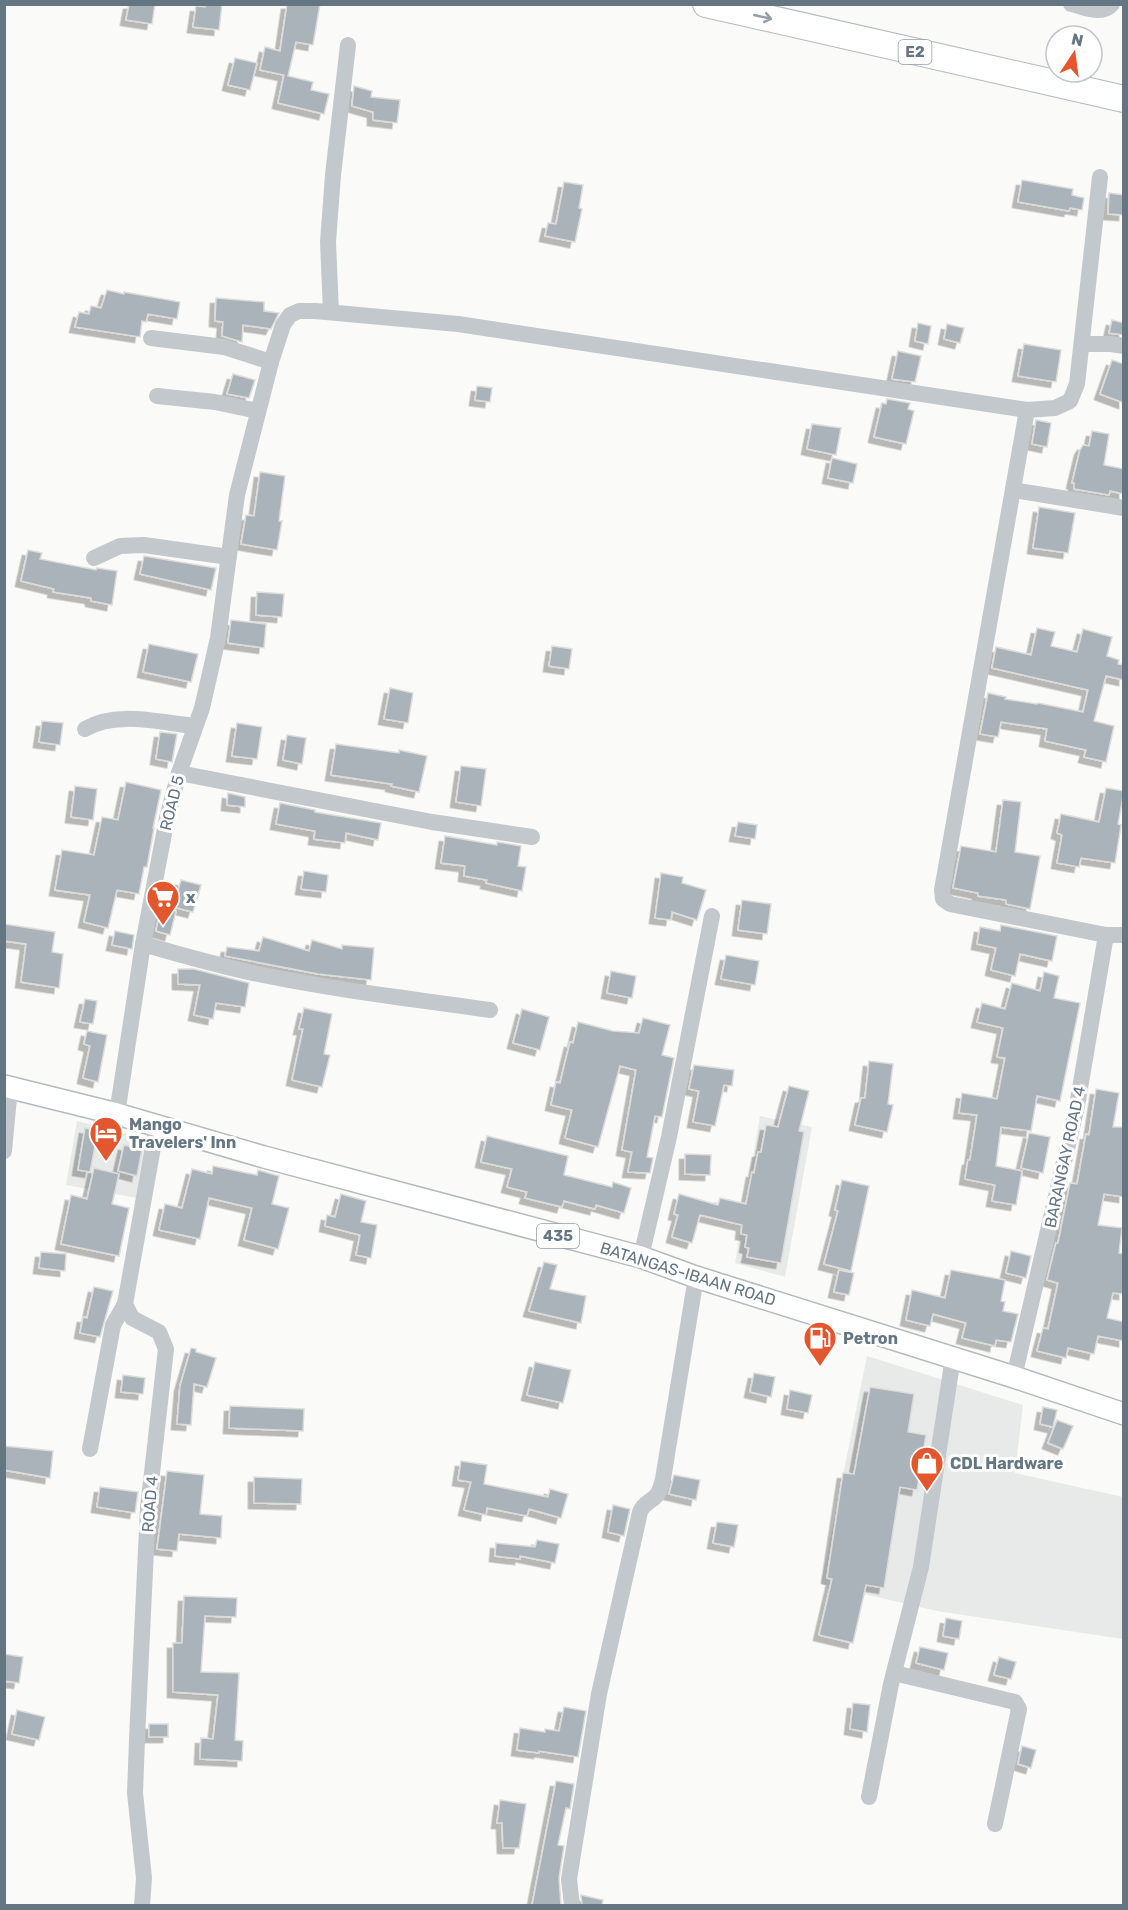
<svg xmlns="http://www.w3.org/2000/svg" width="1128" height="1910" viewBox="0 0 1128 1910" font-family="Rubik,sans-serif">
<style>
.built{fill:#e8e9e9}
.building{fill:#aab3b9;stroke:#dcdcda;stroke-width:1.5;filter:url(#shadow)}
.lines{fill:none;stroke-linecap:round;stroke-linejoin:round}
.major-casing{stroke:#b5babe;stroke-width:24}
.highway-casing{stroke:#b4b9bd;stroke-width:28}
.minor{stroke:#c3c8cc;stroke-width:16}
.major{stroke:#fff;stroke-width:21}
.highway{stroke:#fff;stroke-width:26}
.oneway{stroke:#939fa8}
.labels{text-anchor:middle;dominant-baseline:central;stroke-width:6;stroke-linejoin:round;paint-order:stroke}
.shield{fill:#fff;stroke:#939fa8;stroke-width:1.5}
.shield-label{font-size:15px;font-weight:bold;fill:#657683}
.street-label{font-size:16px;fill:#657683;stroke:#fff}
.poi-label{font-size:16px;font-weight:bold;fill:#657683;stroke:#fff;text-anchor:start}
</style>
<defs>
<filter id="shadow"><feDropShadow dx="-5.5" dy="5.5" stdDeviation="0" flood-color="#0004"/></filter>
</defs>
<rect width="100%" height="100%" fill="#fafaf8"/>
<g class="built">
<polygon points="760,1116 812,1127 785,1277 735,1263"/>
<polygon points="77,1121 147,1139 137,1198 66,1185"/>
<polygon points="867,1356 1023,1405 1015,1473 1123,1497 1123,1639 937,1611 821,1584"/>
</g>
<g class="building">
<polygon points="129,4 155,4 152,24 126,20"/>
<polygon points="205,4 222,4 219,30 193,27 196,6 205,7"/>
<polygon points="287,4 320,4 313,45 296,42 288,76 313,82 311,90 329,94 324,114 278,103 284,75 260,70 265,47 280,51"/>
<polygon points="235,58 257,63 250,90 228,85"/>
<polygon points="354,86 372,91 371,97 400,100 397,123 373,120 373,112 352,106"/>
<polygon points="1022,180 1073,189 1072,195 1084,198 1082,210 1070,208 1069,211 1018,202"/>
<polygon points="564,182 583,185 579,208 582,209 575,242 545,236 548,223 556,224"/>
<polygon points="1109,193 1124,195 1124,215 1108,214"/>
<polygon points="107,290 124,294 124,292 180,302 177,319 148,314 146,322 142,321 140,337 75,327 79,312 89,314 91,306 101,308"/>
<polygon points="216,298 264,302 264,311 279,313 271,329 243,325 242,342 222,336 223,322 215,321"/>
<polygon points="1112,320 1124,323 1124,335 1109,333"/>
<polygon points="918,323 931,326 928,344 915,341"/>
<polygon points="947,324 964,328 960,343 944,339"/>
<polygon points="1024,344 1061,350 1056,382 1018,376"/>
<polygon points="898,351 921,356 915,382 892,379"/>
<polygon points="1112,360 1124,364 1124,403 1100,394"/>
<polygon points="233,374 255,380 249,398 227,394"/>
<polygon points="477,386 492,388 490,402 475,400"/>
<polygon points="887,399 910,403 908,409 914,411 906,444 874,437 882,403 886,404"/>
<polygon points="1036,420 1051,423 1047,447 1032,444"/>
<polygon points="812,424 841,428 836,455 807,449"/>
<polygon points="1092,431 1109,434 1104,465 1124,469 1124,494 1110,491 1109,495 1074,489 1074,483 1072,483 1080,450 1083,445 1089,446"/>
<polygon points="832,458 857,464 853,483 828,478"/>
<polygon points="260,472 285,476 279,521 282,521 277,550 241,544 246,515 254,516"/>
<polygon points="1039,507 1075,513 1068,553 1033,548"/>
<polygon points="28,550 42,553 40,559 96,570 97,568 117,571 112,605 91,601 91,598 53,592 54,589 21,581"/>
<polygon points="144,556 216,568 211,590 140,574"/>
<polygon points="257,592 284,594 282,617 256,615"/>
<polygon points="231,620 266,624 264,648 228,643"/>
<polygon points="1037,628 1055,632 1051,646 1077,652 1083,629 1112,637 1107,656 1119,660 1118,664 1124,665 1124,680 1106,676 1094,721 1114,726 1106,762 1084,757 1086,750 1045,741 1047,729 1001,722 998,737 980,734 988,693 1006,697 1005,699 1037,704 1038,703 1083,712 1088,690 992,668 996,647 1031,655"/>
<polygon points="149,644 198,654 191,682 143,672"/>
<polygon points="552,646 572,649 569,669 549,666"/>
<polygon points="390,688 413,693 408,723 384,719"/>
<polygon points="42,721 63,723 60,745 39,742"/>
<polygon points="237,723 262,727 257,759 232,756"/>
<polygon points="160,732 177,734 172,762 156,759"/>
<polygon points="287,735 306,738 302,764 283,760"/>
<polygon points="336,744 399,753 399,750 427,756 419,792 391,786 392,784 331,775"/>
<polygon points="461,766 486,769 481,806 456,802"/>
<polygon points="126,782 161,790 153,828 154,828 147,867 144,867 139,894 117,890 108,928 84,922 90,895 55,890 62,850 94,855 102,817 118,820"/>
<polygon points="75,786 97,789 93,820 71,817"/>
<polygon points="1106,788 1124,791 1118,824 1121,825 1115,863 1081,858 1079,867 1057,863 1062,835 1057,833 1061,814 1099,822"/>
<polygon points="228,793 245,797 245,807 227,805"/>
<polygon points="1003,800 1021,802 1015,852 1040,856 1030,909 1006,904 1006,900 978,896 978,893 953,888 961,846 996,852"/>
<polygon points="280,803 315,810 315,812 381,823 378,840 346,833 345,843 314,839 315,831 276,824"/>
<polygon points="738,822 757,825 755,839 735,836"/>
<polygon points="445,836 497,845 497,842 521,846 518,866 526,867 522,891 486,883 487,880 464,876 465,866 441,863"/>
<polygon points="304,871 328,875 326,892 301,889"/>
<polygon points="661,873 683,877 682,883 706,890 697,920 672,912 671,920 655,918"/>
<polygon points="181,880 201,885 193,912 173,907"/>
<polygon points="742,900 771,904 767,934 738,930"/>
<polygon points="161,907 176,911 170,935 156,931"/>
<polygon points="4,924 55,932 52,952 63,954 59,988 21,982 26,944 4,941"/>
<polygon points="1001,925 1057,936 1052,961 1020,954 1015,976 991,970 996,948 977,944 980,927 1000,931"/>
<polygon points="115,931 134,935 132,949 112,945"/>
<polygon points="263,937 309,951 312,940 342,949 342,945 374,948 371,980 318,974 225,956 227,947 259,951"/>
<polygon points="726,955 759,961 755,985 721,979"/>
<polygon points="178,969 194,969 249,983 245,1007 216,1003 213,1019 194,1015 200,985 178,984"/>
<polygon points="611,971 636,976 632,998 607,993"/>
<polygon points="1044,972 1059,976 1054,998 1080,1003 1060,1101 1037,1096 1031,1131 1001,1127 996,1166 1022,1171 1016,1205 992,1201 995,1185 965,1179 968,1160 970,1160 977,1115 959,1113 962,1093 997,1099 1005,1058 997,1057 1003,1028 977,1022 982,1003 1005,1009 1012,983 1040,991"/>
<polygon points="85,999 97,1001 93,1024 80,1022"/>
<polygon points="304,1008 332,1014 324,1054 330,1055 322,1087 292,1080 303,1029 299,1029"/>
<polygon points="522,1009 549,1017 540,1050 513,1043"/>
<polygon points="643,1018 670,1025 662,1055 674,1058 662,1117 655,1116 647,1157 653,1158 650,1173 628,1172 632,1152 622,1150 636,1070 620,1066 598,1147 565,1138 572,1110 551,1105 556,1082 560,1083 570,1042 573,1043 578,1022 613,1031 639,1033"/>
<polygon points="87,1031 107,1035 98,1082 83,1078 90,1046 84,1044"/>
<polygon points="869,1061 893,1064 888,1104 893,1105 887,1132 855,1125 861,1098 865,1098"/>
<polygon points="694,1065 734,1070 732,1086 724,1085 715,1126 693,1122 699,1091 689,1089"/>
<polygon points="789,1086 809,1091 799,1131 804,1132 781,1263 747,1257 749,1248 745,1247 747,1235 741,1234 742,1225 700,1215 692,1243 672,1237 678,1215 674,1214 679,1194 718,1205 720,1198 746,1204 752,1172 754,1173 758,1152 761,1152 766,1125 778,1127"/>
<polygon points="1096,1089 1119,1093 1113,1127 1124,1127 1124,1197 1104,1194 1098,1225 1122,1228 1119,1253 1124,1254 1124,1294 1113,1293 1107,1318 1124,1322 1124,1341 1098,1336 1094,1354 1068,1348 1066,1358 1037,1351 1043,1328 1048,1329 1058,1283 1047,1280 1056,1243 1058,1243 1070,1183 1077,1184 1086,1134 1089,1135"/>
<polygon points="85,1128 98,1131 90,1172 78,1170"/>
<polygon points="1029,1133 1050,1137 1043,1173 1021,1168"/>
<polygon points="487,1136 568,1156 564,1175 612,1187 613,1182 631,1188 624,1213 596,1205 595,1209 564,1201 562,1207 525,1198 527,1192 507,1187 512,1169 481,1162"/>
<polygon points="124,1145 142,1149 137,1176 118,1171"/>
<polygon points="685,1154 711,1155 710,1175 685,1174"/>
<polygon points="213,1166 257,1175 258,1170 279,1176 272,1204 289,1208 278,1249 244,1240 252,1208 209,1198 200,1239 159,1230 165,1204 182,1208 192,1169 212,1174"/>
<polygon points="94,1168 119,1174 112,1204 129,1208 119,1256 61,1244 71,1195 87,1199"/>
<polygon points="842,1180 869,1186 851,1271 824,1264 838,1211 835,1210"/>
<polygon points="341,1194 366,1201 361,1222 377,1225 371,1258 356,1255 360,1235 325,1226 327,1215 335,1217"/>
<polygon points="1011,1251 1031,1256 1026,1278 1006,1273"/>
<polygon points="41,1252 66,1254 65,1271 39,1268"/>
<polygon points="544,1262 557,1265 550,1289 586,1296 581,1323 529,1311"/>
<polygon points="839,1270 854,1273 849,1295 834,1292"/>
<polygon points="951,1270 1005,1280 1001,1301 1005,1302 1003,1311 1018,1314 1011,1342 996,1340 995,1346 962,1338 966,1323 933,1314 930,1326 906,1320 912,1290 945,1298"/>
<polygon points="94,1287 113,1291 100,1337 80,1333 83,1317 87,1318"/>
<polygon points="191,1348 196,1349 196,1352 216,1358 207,1387 194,1384 191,1425 177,1424 180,1386"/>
<polygon points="535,1362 571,1370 563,1403 527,1395"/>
<polygon points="754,1373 775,1377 771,1397 750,1392"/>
<polygon points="123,1375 145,1378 143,1394 121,1392"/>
<polygon points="870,1387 914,1394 908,1432 926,1435 917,1490 900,1487 884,1588 866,1585 853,1643 819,1635 832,1579 827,1578 843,1473 854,1474"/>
<polygon points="790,1390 812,1395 808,1413 787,1409"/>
<polygon points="230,1406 304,1409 303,1431 229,1428"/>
<polygon points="1043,1407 1057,1410 1053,1427 1040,1424"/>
<polygon points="1057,1420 1073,1426 1063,1449 1048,1443"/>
<polygon points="4,1446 53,1451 50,1478 4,1470"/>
<polygon points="461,1461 487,1465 484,1484 548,1497 550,1489 568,1494 561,1518 529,1509 527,1516 487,1508 486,1515 464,1510 471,1482 458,1480"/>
<polygon points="167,1471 204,1475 200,1514 222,1516 221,1538 179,1534 177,1551 157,1549"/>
<polygon points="674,1475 700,1480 696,1500 669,1494"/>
<polygon points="254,1477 302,1479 301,1504 254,1503"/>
<polygon points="100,1487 138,1492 135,1513 97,1507"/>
<polygon points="613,1505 630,1509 624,1536 608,1532"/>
<polygon points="717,1522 738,1525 734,1547 713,1543"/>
<polygon points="537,1540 559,1544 555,1563 520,1556 520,1559 495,1556 496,1543 535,1547"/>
<polygon points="184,1596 237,1598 236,1617 205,1616 201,1672 239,1673 235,1740 243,1741 242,1761 200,1759 201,1738 213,1739 218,1695 173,1692 173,1643 182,1643"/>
<polygon points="946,1618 962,1621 959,1639 943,1636"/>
<polygon points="920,1647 948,1653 944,1670 916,1663"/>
<polygon points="4,1654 23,1657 19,1683 4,1681"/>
<polygon points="999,1657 1016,1662 1011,1679 994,1675"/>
<polygon points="853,1703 870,1705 867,1732 850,1729"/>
<polygon points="564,1707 586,1711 578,1757 539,1751 539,1753 517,1750 520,1728 545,1732 545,1729 559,1731"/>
<polygon points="17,1710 45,1717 39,1740 12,1734"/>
<rect x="149" y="1724" width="19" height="13"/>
<polygon points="1022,1746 1036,1750 1031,1768 1018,1764"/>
<polygon points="556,1781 574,1784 570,1809 566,1808 558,1845 564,1846 559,1878 561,1905 532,1905"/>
<polygon points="500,1800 526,1804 519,1848 503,1848 502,1823 497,1823"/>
<polygon points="581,1895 603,1900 602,1905 582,1905"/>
</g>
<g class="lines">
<defs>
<polyline id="major" points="4,1086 117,1114 264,1157 641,1257 696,1277 1014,1377 1124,1414"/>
<polyline id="highway" points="706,4 1124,99"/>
</defs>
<use href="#major" class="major-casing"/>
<use href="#highway" class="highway-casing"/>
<g class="minor">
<path d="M1071,4C1085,7 1102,16 1112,4"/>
<polyline points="1100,177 1077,384 1070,401 1055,408 1027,410 942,890 943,899 950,904 1106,935 1124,935"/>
<polyline points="331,312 328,242 333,175 348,45"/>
<polyline points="151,338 224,347 271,362"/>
<polyline points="1082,344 1111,344 1124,346"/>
<polyline points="157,396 215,402 258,411"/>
<polyline points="1013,490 1124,508"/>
<polyline points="94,558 120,546 144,545 229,557"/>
<path d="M85,729C116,710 161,723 195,726"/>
<polyline points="179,773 432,822 532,837"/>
<path d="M143,944C181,955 219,966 258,974C335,990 413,999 490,1010"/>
<polyline points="117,1114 143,944 167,818 179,773 202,708 218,638 237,495 271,362 283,325 290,315 299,311 315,311 458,324 1027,410"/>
<polyline points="4,1151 10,1087"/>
<polyline points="641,1257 669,1137 712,916"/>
<polyline points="1014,1377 1077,1106 1106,935"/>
<polyline points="90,1449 113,1325 125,1304"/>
<polyline points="894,1673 1015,1702 1019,1709 995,1824"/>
<polyline points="869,1797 891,1684 921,1567 953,1357"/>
<polyline points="142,1906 144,1878 135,1793 137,1739 148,1508 166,1349 159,1332 132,1318 125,1304 157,1125"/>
<path d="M572,1906L569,1879L599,1694L640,1512C643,1504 648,1503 654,1498C660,1493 661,1486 663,1479L696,1277"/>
</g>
<use href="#major" class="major"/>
<use href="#highway" class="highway"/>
</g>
<defs><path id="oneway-shaft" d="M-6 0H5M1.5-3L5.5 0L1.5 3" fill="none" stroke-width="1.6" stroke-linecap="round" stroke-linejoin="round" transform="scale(1.5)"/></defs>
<use class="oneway" href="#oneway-shaft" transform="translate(763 17) rotate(13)"/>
<defs>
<symbol id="supermarket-pin" viewBox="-11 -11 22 30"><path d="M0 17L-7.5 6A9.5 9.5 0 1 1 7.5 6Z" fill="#e4572e" stroke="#fff"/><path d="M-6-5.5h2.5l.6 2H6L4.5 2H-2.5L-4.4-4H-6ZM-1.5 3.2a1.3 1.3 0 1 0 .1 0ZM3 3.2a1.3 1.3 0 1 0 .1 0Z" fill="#fff"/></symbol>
<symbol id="hotel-pin" viewBox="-11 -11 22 30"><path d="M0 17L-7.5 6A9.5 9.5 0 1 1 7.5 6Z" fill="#e4572e" stroke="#fff"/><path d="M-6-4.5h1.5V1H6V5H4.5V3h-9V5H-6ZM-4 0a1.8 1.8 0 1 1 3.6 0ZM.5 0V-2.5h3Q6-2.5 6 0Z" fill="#fff"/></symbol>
<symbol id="fuel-pin" viewBox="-11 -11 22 30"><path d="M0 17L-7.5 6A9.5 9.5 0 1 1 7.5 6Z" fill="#e4572e" stroke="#fff"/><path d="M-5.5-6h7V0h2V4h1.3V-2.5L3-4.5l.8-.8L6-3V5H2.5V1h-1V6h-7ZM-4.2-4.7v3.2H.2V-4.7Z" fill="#fff"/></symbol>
<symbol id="shop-pin" viewBox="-11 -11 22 30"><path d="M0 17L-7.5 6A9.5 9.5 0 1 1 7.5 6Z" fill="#e4572e" stroke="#fff"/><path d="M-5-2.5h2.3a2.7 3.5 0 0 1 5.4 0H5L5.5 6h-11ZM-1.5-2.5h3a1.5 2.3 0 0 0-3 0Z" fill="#fff"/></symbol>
</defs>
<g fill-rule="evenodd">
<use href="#supermarket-pin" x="144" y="878" width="38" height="52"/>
<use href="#hotel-pin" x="87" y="1114" width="38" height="52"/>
<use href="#fuel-pin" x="801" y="1319" width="38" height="52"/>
<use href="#shop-pin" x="908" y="1444" width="38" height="52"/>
</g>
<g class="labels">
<g class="shield">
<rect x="898.5" y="40" width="33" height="24" rx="4.5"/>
<rect x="537" y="1224" width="42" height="24" rx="4.5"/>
</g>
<g class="shield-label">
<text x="915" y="52">E2</text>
<text x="558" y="1236">435</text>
</g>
<g class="street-label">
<text transform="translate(172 803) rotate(-76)">ROAD 5</text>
<text transform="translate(1065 1157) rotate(-78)">BARANGAY ROAD 4</text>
<text transform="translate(688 1274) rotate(17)">BATANGAS-IBAAN ROAD</text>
<text transform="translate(150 1504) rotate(-85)">ROAD 4</text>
</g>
<g class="poi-label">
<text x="186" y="897">x</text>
<text x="129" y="1124">Mango<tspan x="129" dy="18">Travelers' Inn</tspan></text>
<text x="843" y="1338">Petron</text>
<text x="950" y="1463">CDL Hardware</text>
</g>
</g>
<rect width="1128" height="1910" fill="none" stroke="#657683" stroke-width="12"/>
<g transform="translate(1074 54) rotate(13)"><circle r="28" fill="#ffffff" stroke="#c1c8cd" stroke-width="1.5"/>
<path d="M0-4.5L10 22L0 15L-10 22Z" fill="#e4572e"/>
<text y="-9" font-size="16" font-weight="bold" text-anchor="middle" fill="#657683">N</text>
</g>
</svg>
